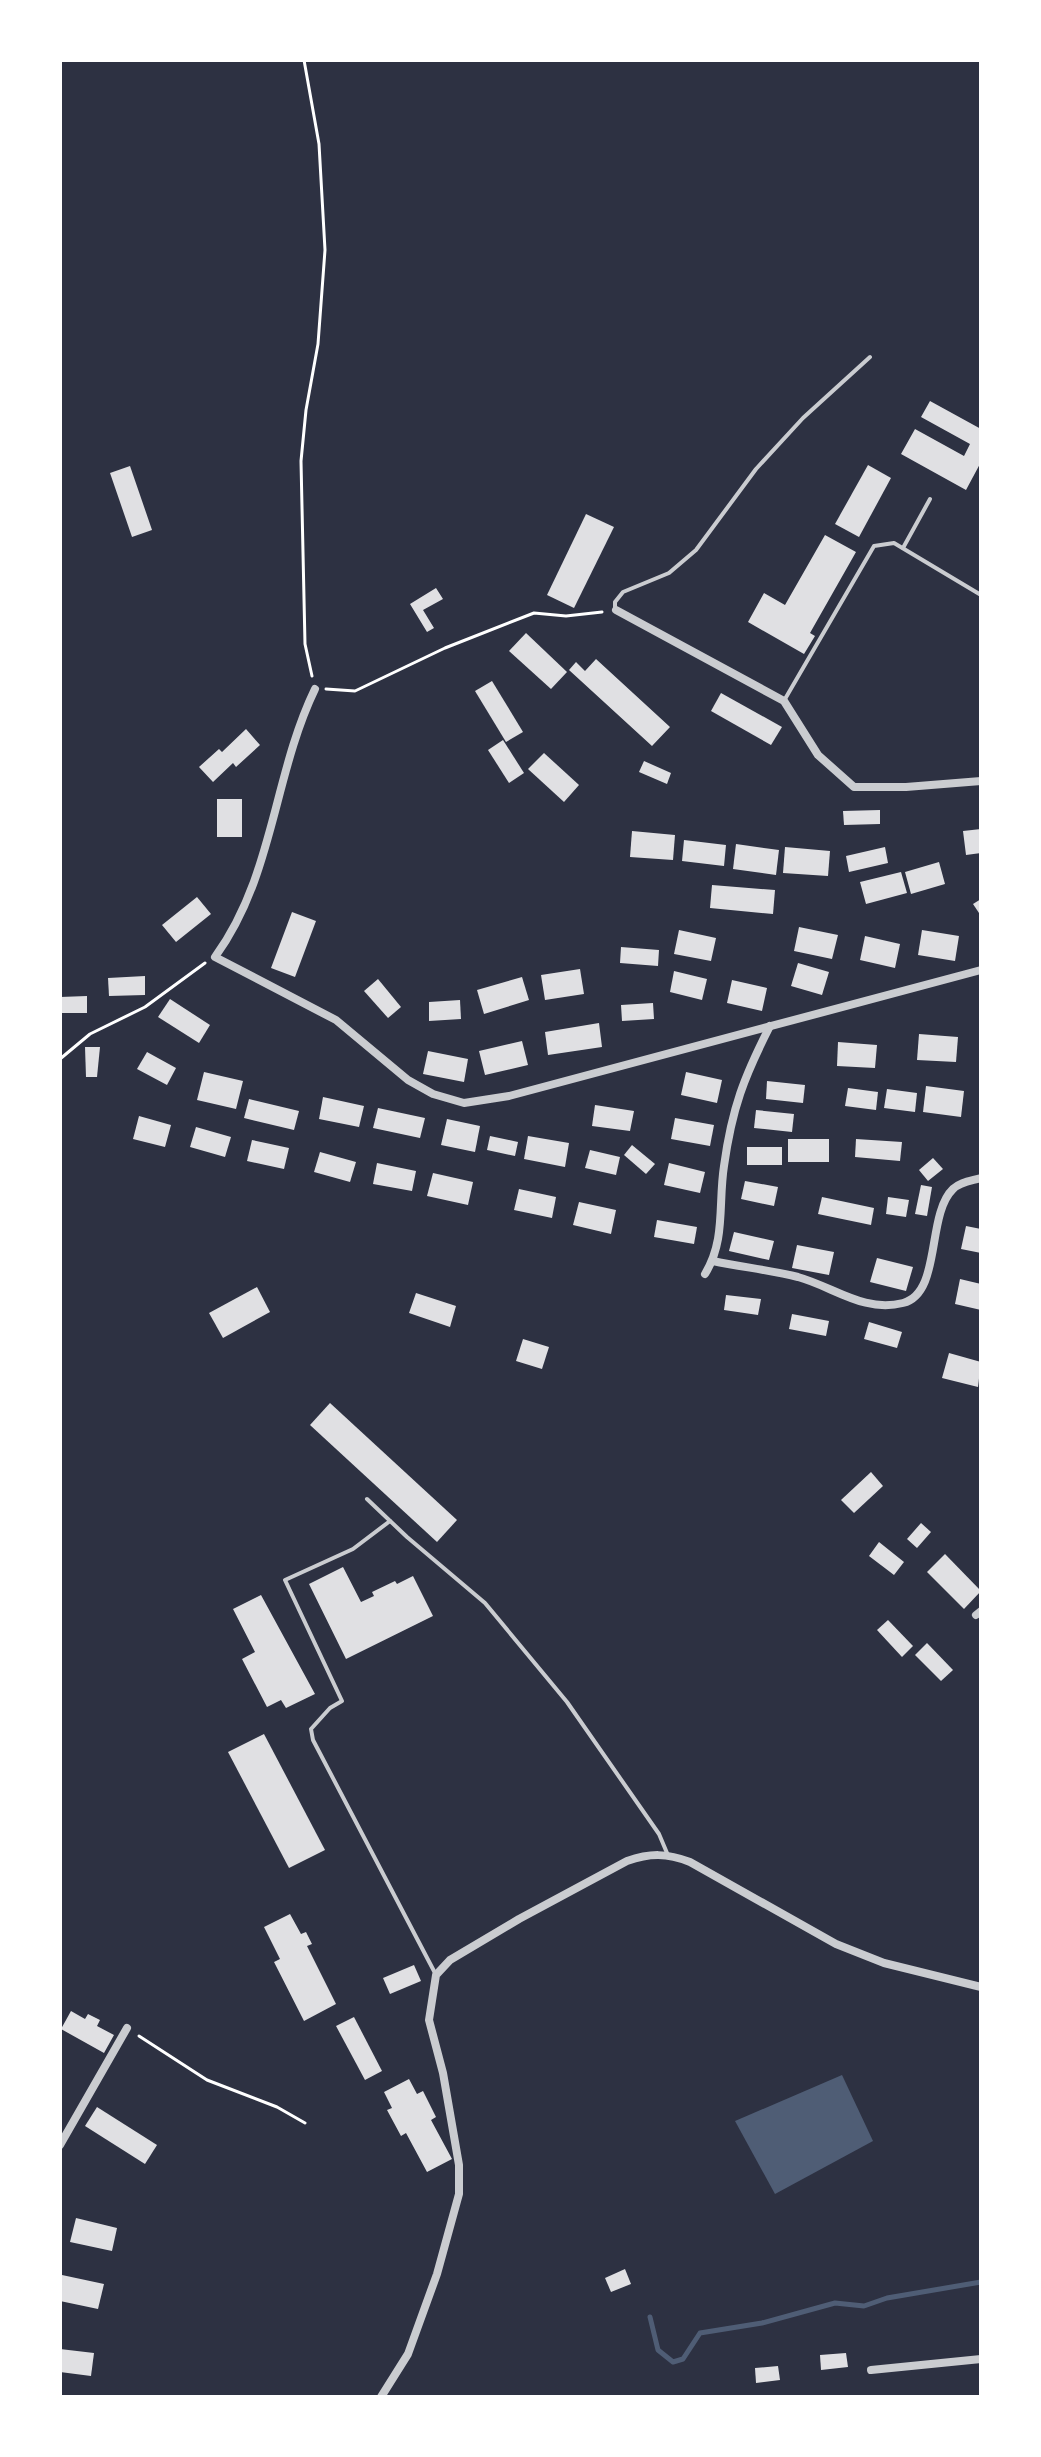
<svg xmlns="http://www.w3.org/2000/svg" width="1041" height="2457" viewBox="0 0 1041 2457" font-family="'PT Sans Narrow',sans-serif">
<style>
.water{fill:#4f5d75}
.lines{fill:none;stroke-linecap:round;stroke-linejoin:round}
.stream{stroke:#4f5d75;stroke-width:5}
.building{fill:#e0e0e3}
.path{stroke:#fff;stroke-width:3}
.service{stroke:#caccd0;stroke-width:4}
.minor{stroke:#caccd0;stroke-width:8}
</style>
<rect width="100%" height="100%" fill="#2d3142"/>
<polygon class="water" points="842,2075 873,2141 775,2194 735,2121"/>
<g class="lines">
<polyline class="stream" points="650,2317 658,2350 673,2362 683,2359 700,2333 762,2323 835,2303 864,2306 887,2298 981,2282"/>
</g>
<g class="building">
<polygon points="930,401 981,429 981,462 966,490 901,454 915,429 964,456 970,444 921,417"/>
<polygon points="868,465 891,478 859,537 835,524"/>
<polygon points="130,466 152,530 132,537 110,473"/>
<polygon points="586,514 614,527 574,608 547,595"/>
<polygon points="825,535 856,552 810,633 815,636 804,654 748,622 764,593 785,605"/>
<polygon points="436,588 443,599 423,610 434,628 427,632 410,604"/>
<polygon points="526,633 567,672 551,689 509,651"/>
<polygon points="596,659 670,727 652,746 569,670 576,662 585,671"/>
<polygon points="492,681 523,732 506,742 475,691"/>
<polygon points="721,693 782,727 771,745 711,711"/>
<polygon points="246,729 260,745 236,767 233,763 213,782 199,767 219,749 222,752"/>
<polygon points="503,740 524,773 509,783 488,750"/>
<polygon points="544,753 579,785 564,802 528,769"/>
<polygon points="644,761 671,773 667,784 639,772"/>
<rect x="217" y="799" width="25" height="38"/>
<polygon points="880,810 880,824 844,825 843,811"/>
<polygon points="981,829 981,853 966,855 963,831"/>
<polygon points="632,831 675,835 673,860 630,857"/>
<polygon points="684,840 726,845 724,866 682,861"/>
<polygon points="736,844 779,850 776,875 733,869"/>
<polygon points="785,847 830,851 828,876 783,873"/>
<polygon points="885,847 888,863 849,872 846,856"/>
<polygon points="939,862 945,884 911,894 905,872"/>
<polygon points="901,872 907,893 866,904 860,882"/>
<polygon points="712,885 775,890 773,914 710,908"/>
<polygon points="197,897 211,914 176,942 162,925"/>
<polygon points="981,899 981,916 973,904"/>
<polygon points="292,912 316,921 295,977 271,968"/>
<polygon points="799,927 838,935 832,959 794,951"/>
<polygon points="679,930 716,938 711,961 674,954"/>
<polygon points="922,930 959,936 955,961 918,955"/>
<polygon points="865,936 900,944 895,968 860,960"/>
<polygon points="621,947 659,950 658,966 620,963"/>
<polygon points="798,963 829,972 822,995 791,986"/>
<polygon points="580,969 584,994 545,1000 541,975"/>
<polygon points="674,971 707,979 702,1000 670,992"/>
<polygon points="145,976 145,995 109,996 108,978"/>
<polygon points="522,977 529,1000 484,1014 477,990"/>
<polygon points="378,979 401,1007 388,1018 364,991"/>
<polygon points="732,980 767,988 762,1011 727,1003"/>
<polygon points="87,996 87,1013 60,1013 60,997"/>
<polygon points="170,999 210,1025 199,1043 158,1017"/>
<polygon points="460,1000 461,1019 429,1021 429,1002"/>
<polygon points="653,1003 654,1019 622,1021 621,1005"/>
<polygon points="599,1023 602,1047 548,1055 545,1032"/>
<polygon points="919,1034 958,1037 956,1062 917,1060"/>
<polygon points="522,1041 528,1065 485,1075 479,1051"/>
<polygon points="838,1042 877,1045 875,1068 837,1066"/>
<polygon points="85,1047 100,1047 97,1077 86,1077"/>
<polygon points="428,1051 468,1059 464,1082 423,1074"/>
<polygon points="147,1052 176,1068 167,1085 137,1069"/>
<polygon points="204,1072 243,1081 236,1109 197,1100"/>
<polygon points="686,1072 722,1080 717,1103 681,1095"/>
<polygon points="767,1081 805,1085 803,1103 766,1099"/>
<polygon points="926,1086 964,1091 961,1117 923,1112"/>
<polygon points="848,1088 878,1092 876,1110 845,1106"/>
<polygon points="887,1089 917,1093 915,1112 884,1108"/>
<polygon points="323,1097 364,1106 359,1127 319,1119"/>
<polygon points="249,1099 299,1111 294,1130 244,1118"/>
<polygon points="595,1105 634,1111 630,1131 592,1126"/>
<polygon points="378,1108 425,1118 420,1138 373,1128"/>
<polygon points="756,1110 794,1114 792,1132 754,1128"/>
<polygon points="139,1116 171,1125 165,1147 133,1139"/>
<polygon points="675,1118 714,1125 710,1146 671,1139"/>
<polygon points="447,1119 480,1126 475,1152 441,1145"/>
<polygon points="196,1127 231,1137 225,1157 190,1147"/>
<polygon points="490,1136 518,1142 515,1156 487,1150"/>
<polygon points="528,1136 569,1143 565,1167 524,1159"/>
<rect x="788" y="1139" width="41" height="23"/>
<polygon points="856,1139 902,1142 900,1161 855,1157"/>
<polygon points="252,1140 289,1148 284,1169 247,1161"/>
<polygon points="632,1145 655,1164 646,1174 624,1155"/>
<rect x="747" y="1147" width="35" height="18"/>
<polygon points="590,1150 620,1157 616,1175 585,1168"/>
<polygon points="320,1152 356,1162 350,1182 314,1172"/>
<polygon points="933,1158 943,1169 928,1181 919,1170"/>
<polygon points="377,1163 416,1171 412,1191 373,1184"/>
<polygon points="669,1163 705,1172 700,1193 664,1185"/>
<polygon points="433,1173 473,1182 468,1205 427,1196"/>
<polygon points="745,1181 778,1187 774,1206 741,1199"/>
<polygon points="921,1185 932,1187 927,1216 915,1214"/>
<polygon points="519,1189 556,1197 552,1218 514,1210"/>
<polygon points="822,1197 874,1208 871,1225 818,1214"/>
<polygon points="888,1197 909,1200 906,1217 886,1214"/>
<polygon points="579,1202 616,1210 611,1234 573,1225"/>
<polygon points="657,1220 697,1227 694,1244 654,1237"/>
<polygon points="966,1226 981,1229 981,1253 961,1249"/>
<polygon points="734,1232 774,1241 769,1260 729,1251"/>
<polygon points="797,1245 834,1252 829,1275 792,1268"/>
<polygon points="877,1258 913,1267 906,1291 870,1282"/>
<polygon points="960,1279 981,1284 981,1310 955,1304"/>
<polygon points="257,1287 270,1312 223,1338 209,1313"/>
<polygon points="416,1293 456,1306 450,1327 409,1313"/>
<polygon points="726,1295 761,1299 758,1315 724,1310"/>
<polygon points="792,1314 829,1321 826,1336 789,1329"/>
<polygon points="869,1322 902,1332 897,1348 864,1339"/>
<polygon points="523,1339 549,1347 542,1369 516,1361"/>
<polygon points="949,1353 981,1362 978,1387 942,1378"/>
<polygon points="330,1403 457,1520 437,1542 310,1425"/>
<polygon points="871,1472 883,1486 854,1513 841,1500"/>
<polygon points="921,1523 931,1532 917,1548 907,1539"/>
<polygon points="879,1542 904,1562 894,1575 869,1556"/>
<polygon points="945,1554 981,1591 964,1609 927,1572"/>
<polygon points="343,1567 361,1602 374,1596 372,1592 395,1581 397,1584 413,1576 433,1616 346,1659 309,1584"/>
<polygon points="261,1595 315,1694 286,1708 281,1700 267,1707 242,1659 255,1652 233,1609"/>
<polygon points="888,1620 913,1646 902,1657 877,1630"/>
<polygon points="927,1643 953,1670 941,1681 915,1655"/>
<polygon points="264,1734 325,1850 289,1868 228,1752"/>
<polygon points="290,1914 301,1934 306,1932 312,1944 307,1946 336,2004 304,2021 274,1962 280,1959 264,1927"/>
<polygon points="414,1965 421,1981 390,1994 383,1978"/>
<polygon points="71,2011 85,2019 88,2014 100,2020 97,2026 114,2035 104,2053 61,2029"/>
<polygon points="354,2017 382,2071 365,2080 336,2026"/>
<polygon points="409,2079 417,2094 423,2091 436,2117 431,2120 452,2159 427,2172 406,2133 401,2136 387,2110 392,2108 384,2092"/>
<polygon points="97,2107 157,2145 145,2164 85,2126"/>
<polygon points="76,2218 117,2228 112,2251 70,2242"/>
<polygon points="625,2269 631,2284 611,2292 605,2278"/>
<polygon points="62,2275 104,2284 98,2309 60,2301"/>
<polygon points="60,2349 94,2353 91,2376 60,2372"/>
<polygon points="846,2353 848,2367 821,2370 820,2355"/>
<polygon points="778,2366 780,2380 756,2383 755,2368"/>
</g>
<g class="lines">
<g class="path">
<polyline points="304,60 319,144 325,250 318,344 306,410 301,461 305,644 312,676"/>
<polyline points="326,689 355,691 445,648 534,613 566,616 602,612"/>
<polyline points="60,1059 90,1034 145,1007 205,963"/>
<polyline points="139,2036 207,2080 277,2107 305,2123"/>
</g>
<g class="service">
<polyline points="903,548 930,499"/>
<polyline points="615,609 615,602 623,592 669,573 696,550 756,469 803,418 870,357"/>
<polyline points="785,699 874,546 894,543 981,595"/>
<polyline points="367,1499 407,1537 485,1603 567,1702 659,1834 667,1853"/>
<polyline points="390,1521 353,1549 285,1580 342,1701 330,1708 311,1729 313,1740 435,1973"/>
</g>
<g class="minor">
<polyline points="616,610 784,701 818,755 854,787 906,787 981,781"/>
<path d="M315,689C273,776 274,876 215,957L336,1020L408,1080L433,1094L464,1103L509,1096L981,970"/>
<path d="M713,1261C741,1267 770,1270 798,1277C834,1287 864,1313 903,1303C942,1293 926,1215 953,1189C960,1182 971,1181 981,1178"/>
<path d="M705,1274C726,1240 718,1204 724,1166C732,1108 744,1077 770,1026"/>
<polyline points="976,1615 981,1611"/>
<polyline points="60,2145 127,2028"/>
<polyline points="871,2370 981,2359"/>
<path d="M381,2397L408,2354L437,2274L459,2194V2165L443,2073L429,2020L436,1975L450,1960L519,1919L627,1861C650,1853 667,1853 690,1862L836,1944L884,1963L981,1987"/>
</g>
</g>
<rect width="1041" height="2457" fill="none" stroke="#ffffff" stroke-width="124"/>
</svg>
